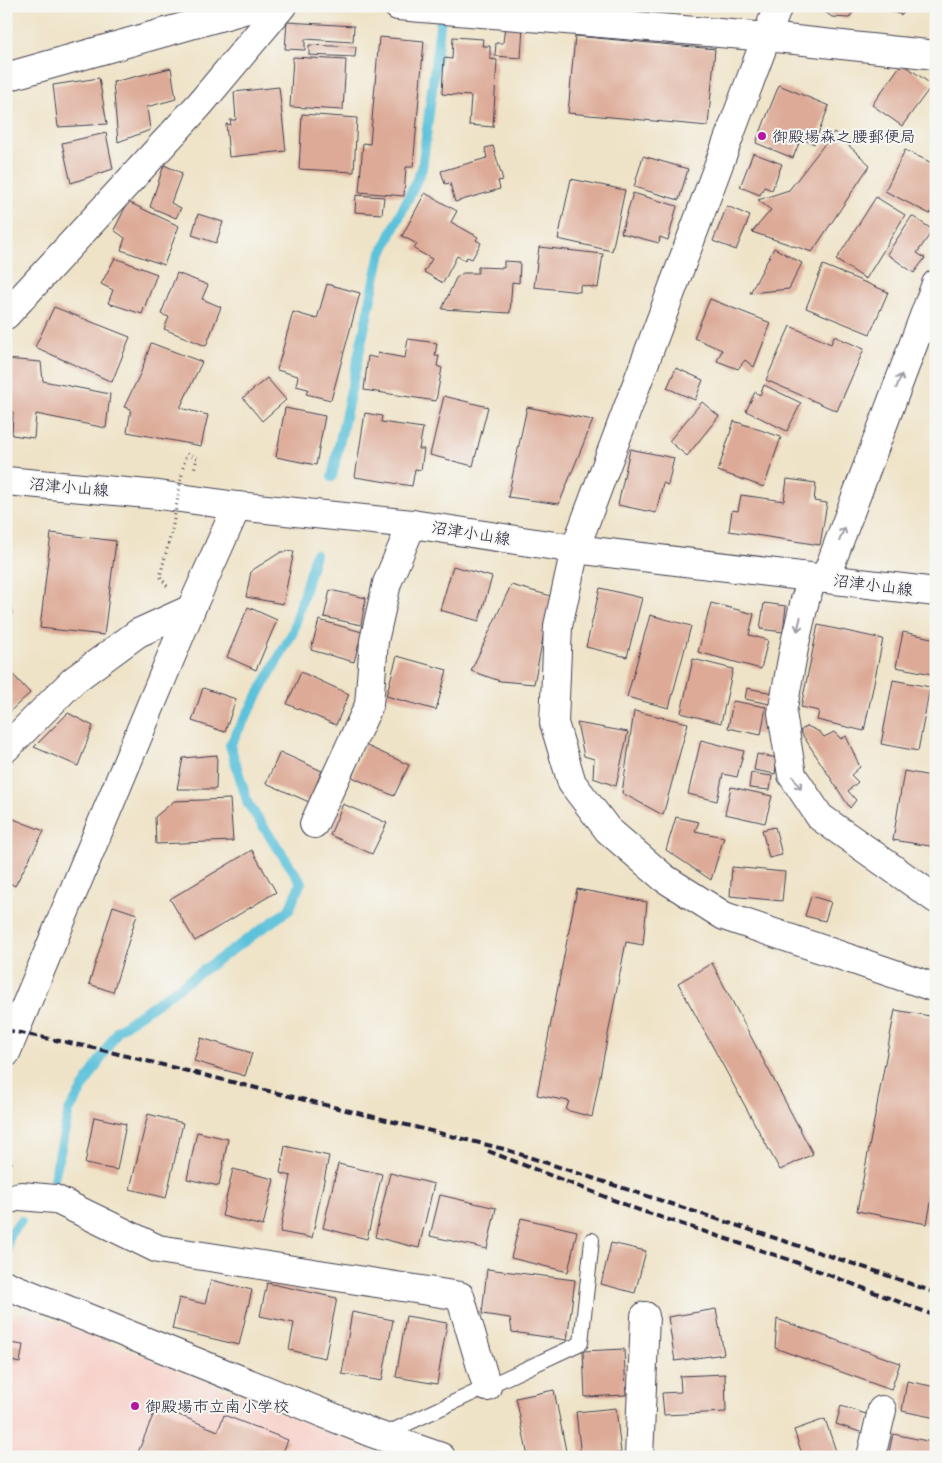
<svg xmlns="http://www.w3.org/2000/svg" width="942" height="1463" viewBox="0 0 942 1463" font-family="Sriracha,'Klee One',sans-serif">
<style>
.built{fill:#f7d0c9}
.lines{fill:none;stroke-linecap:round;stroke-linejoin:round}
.stream{stroke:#5cc1da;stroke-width:10}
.building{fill:#ddaa97}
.lane-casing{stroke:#413f50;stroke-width:16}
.street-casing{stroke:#413f50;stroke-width:30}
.secondary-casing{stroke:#413f50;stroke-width:30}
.path{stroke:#413f50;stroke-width:3;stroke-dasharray:1 4;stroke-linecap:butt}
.lane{stroke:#fff;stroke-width:14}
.street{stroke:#fff;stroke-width:28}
.secondary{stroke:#fff;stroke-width:28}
.rail{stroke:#22223b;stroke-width:4;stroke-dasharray:8 4;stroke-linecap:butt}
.path-bridge{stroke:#413f50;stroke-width:3;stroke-dasharray:1 4;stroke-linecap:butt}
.oneway{stroke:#9c9ca7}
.poi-dot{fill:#b5179e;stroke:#f6f6f2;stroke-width:2}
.labels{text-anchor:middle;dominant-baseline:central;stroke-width:4;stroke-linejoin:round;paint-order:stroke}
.poi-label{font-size:16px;fill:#22223b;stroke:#f6f6f2;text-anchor:start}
.street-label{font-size:16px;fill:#22223b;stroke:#f6f6f2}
</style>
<rect width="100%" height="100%" fill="#f6f6f2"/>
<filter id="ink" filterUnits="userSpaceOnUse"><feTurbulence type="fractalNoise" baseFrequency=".02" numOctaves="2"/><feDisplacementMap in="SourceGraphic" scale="10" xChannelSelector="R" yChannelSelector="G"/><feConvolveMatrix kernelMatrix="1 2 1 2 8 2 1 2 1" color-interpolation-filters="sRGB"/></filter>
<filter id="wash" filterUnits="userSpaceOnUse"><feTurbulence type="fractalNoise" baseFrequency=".0096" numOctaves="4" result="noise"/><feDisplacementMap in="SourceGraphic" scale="20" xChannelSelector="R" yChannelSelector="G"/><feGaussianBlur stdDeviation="1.12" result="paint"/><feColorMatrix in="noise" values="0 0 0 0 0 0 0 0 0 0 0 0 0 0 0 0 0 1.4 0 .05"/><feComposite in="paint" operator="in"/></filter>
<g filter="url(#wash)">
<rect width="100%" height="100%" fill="#efe3c7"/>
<polygon class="built" points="30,1311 209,1383 387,1457 6,1457 6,1328 10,1317"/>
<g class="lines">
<g class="stream">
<polyline points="332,477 380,257 422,169 442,10"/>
<polyline points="54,1179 69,1111 118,1030 289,910 301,882 248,804 230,745 293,632 315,554"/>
<polyline points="6,1255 9,1235 21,1221"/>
</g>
</g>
<g id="blocks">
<g class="building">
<polygon points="817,6 857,6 849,18 832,17"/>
<polygon points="878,6 907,6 902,15"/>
<polygon points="287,22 354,26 353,42 305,39 305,50 285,49"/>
<polygon points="505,25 523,26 521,58 495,56 496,43 503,43"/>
<polygon points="575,36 715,49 708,126 568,113"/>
<polygon points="379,37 424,41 413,167 406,167 404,196 359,192 363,143 370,144"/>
<polygon points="453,37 483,39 482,46 490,46 490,59 497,60 493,127 469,125 471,96 442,94 444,58 452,59"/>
<polygon points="309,45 356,47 355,57 309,55"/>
<polygon points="293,57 346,60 343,110 290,107"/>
<polygon points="902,63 932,85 902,126 872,105"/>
<polygon points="171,68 176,99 147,107 150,130 118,142 113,82"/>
<polygon points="99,78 107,124 58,127 53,85"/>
<polygon points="779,85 829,106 814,144 801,138 793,158 756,143"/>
<polygon points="279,87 286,151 229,157 226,124 231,125 230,120 236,120 234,92"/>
<polygon points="302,114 357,118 354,172 299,169"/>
<polygon points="834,132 870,165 812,252 752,232 771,210 758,200 789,190"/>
<polygon points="106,133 113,169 71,183 62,143"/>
<polygon points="493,146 503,180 498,181 500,189 455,202 450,183 445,184 441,171 487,158 485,148"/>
<polygon points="905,150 936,165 936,203 930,214 885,191"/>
<polygon points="753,153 782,164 772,190 764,187 760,195 740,187"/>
<polygon points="643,156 688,169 679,200 634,187"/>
<polygon points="164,165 182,173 171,203 181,208 176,218 150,207"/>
<polygon points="571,179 625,190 612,251 558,239"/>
<polygon points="425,193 457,211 451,222 478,237 476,240 481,243 472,259 467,257 465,260 457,256 443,283 424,272 432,259 414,249 417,244 402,236"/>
<polygon points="633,193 677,206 668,240 660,237 659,243 621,233"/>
<polygon points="356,195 384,197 382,214 355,212"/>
<polygon points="876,197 905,215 866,279 836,260"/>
<polygon points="128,202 179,226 164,265 121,250 125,238 114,230"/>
<polygon points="727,206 750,216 736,250 713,241"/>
<polygon points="198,214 223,222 216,243 192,235"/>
<polygon points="912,216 933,230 917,253 925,258 914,273 887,254"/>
<polygon points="539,247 603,254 598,288 580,285 580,292 534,287"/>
<polygon points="774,248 802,263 789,289 750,293"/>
<polygon points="115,258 157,274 142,314 108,303 113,290 101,284"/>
<polygon points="504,261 520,262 519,283 512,282 510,313 442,309 456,278 463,273 478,273 478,267 504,268"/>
<polygon points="823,265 888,292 870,334 806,308"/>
<polygon points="177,273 208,285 202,299 221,307 206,346 164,329 169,317 161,314"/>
<polygon points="327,284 360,293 331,400 306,394 308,389 296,386 298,376 277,370 293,312 317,319"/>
<polygon points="710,299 771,323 754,367 745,360 738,369 717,361 722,350 694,338"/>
<polygon points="54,307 130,337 112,382 35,347"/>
<polygon points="790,326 831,344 834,336 864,349 837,411 766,380"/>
<polygon points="408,339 437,343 435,356 439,356 437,366 442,368 436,401 364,390 368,356 377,358 378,353 405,358"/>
<polygon points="151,343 202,362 180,408 208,415 201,446 127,432 131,409 124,407 141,372"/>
<polygon points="6,359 41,362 43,381 110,394 106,428 36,414 34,438 12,435 13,412 6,412"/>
<polygon points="676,368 703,380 695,400 667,388"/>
<polygon points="267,378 286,400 262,421 243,398"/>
<polygon points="764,385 801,403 787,431 746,411 755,392 760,395"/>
<polygon points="444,396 488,407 473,466 430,455"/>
<polygon points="702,402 719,416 687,456 669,441"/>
<polygon points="527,407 593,420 559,504 508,497"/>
<polygon points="285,408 325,416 316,465 276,457"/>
<polygon points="365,413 382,416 381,422 423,428 419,449 424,449 421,470 415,469 412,486 355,477"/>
<polygon points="734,421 781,437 764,487 718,471"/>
<polygon points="630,449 674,458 668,485 663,483 656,513 618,505"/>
<polygon points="787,479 816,483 814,501 827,503 820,545 729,531 732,510 738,511 741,495 784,501"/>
<polygon points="6,512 11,513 9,538 6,538"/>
<polygon points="51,533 116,541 104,635 40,628"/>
<polygon points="294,551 283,604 246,597 251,571 281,552"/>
<polygon points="453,566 492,577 479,621 440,610"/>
<polygon points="6,576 7,576 12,614 6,614"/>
<polygon points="511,585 551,596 534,684 500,681 471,671"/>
<polygon points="600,588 642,598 627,657 586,647"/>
<polygon points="330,590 366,598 361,625 324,617"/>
<polygon points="711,603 754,614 749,635 768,640 761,669 698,652"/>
<polygon points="764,603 786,606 783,632 760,629"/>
<polygon points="248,607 277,620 256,670 227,657"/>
<polygon points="650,615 691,626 669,708 627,697"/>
<polygon points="319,620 362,632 354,662 311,650"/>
<polygon points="818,625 883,639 864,731 817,720 819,711 801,707"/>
<polygon points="903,632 936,639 936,654 932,674 896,667"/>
<polygon points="397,656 447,670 436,710 386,696"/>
<polygon points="693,659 733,669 721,723 681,713"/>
<polygon points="6,667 30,693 6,715"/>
<polygon points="301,672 349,694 336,725 287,704"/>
<polygon points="893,680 930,687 918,751 881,744"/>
<polygon points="203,688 236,699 225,732 192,721"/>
<polygon points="747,688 773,693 770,704 745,699"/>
<polygon points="733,701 766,707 761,735 728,728"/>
<polygon points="634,711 688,723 663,815 622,793"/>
<polygon points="68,713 93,726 78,766 34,747"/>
<polygon points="577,723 628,732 616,786 593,778 594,759 584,756"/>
<polygon points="807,726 820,732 824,737 834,732 841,739 846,736 860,767 851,775 858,782 848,791 856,800 850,808 800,731"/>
<polygon points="701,740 744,751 737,777 723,774 717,801 688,794"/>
<polygon points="365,745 409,765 394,796 352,777"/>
<polygon points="280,752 322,771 309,802 266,783"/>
<polygon points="757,754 777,758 775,774 754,770"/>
<polygon points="217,755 216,789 177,789 183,758"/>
<polygon points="904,771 936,777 936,847 893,840"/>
<polygon points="751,773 772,776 770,790 749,788"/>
<polygon points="731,787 772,796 765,823 725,814"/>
<polygon points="230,799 233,841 156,844 155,817 174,801"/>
<polygon points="343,804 387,823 372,854 330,835"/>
<polygon points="6,816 44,831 15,886 6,881"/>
<polygon points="676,817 699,822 695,831 724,837 711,880 666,850"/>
<polygon points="775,827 782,855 769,858 762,830"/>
<polygon points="252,850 276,892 195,941 170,899"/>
<polygon points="732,867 785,872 782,901 730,896"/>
<polygon points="577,889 647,902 643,945 626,942 592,1117 566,1110 569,1101 537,1095"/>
<polygon points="811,896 831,902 825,921 805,916"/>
<polygon points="113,906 137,914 113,992 89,984"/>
<polygon points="712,963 813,1154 780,1170 678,983"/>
<polygon points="895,1010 936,1017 936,1175 927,1224 857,1211"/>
<polygon points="201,1038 252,1053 245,1076 194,1061"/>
<polygon points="148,1114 183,1123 166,1198 130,1189"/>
<polygon points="94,1117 126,1124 117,1170 85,1164"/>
<polygon points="197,1132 228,1139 219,1186 187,1179"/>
<polygon points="285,1146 329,1156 312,1238 280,1232 291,1176 280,1173"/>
<polygon points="338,1164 382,1174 367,1239 323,1228"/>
<polygon points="233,1169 274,1179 263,1226 222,1216"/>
<polygon points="390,1173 434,1184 419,1248 375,1237"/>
<polygon points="440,1195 496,1208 487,1249 430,1236"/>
<polygon points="521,1218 577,1231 568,1272 511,1258"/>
<polygon points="611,1243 646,1251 635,1293 601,1284"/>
<polygon points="487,1269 575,1280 567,1340 512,1332 510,1318 482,1314"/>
<polygon points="211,1280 252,1290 239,1345 172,1329 179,1298 205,1304"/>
<polygon points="267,1283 337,1298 325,1358 289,1350 294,1323 260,1316"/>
<polygon points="716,1309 724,1354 675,1361 668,1317"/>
<polygon points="352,1312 393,1320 382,1381 342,1374"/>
<polygon points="406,1316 447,1323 437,1384 396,1377"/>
<polygon points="777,1319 900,1363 891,1390 775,1348"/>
<polygon points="10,1343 23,1345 20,1363 7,1360"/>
<polygon points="624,1349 626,1395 585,1397 583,1351"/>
<polygon points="725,1374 726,1412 664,1415 662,1393 681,1392 680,1376"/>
<polygon points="907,1381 936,1387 936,1418 902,1411"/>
<polygon points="6,1388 11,1389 7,1404 6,1404"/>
<polygon points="554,1390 566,1451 540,1457 528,1457 516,1398"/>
<polygon points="157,1406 218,1431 224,1415 288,1440 281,1457 136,1457"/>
<polygon points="841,1406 869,1415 863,1433 836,1424"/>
<polygon points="616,1408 621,1453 581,1457 576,1412"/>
<polygon points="825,1419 838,1457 803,1457 794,1430"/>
<polygon points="893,1434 932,1442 930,1457 888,1457"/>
</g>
</g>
</g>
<g filter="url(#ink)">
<use href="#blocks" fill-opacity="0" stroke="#413f50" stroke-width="1"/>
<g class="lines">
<defs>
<polyline id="lane" points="383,1435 581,1343 592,1240"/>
<g id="street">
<polyline points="398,6 767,37 936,55"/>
<polyline points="778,6 575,549 558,626 554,723 572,783 608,830 664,878 724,916 936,988"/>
<polyline points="6,77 258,6"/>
<polyline points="6,315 200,104 282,6"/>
<polyline points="813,578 805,600 795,643 782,713 792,775 820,817 936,899"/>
<polyline points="825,579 936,284"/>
<polyline points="6,748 74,680 138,633 191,609"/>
<polyline points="314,824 369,705 374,641 387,583 412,524"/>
<polyline points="6,1200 21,1196 55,1199 158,1249 460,1296 487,1387"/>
<polyline points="6,1285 372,1433 441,1457"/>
<polyline points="639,1457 645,1316"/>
<polyline points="871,1457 882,1410"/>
</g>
<g id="secondary">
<polyline points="6,481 159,495 237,506 412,524 575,549 936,592"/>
<polyline points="6,1053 191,609 237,506"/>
</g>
</defs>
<use href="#lane" class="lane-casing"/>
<use href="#street" class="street-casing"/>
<use href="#secondary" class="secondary-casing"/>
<g class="path">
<polyline points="183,468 186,454 197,458 194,470"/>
<polyline points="167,586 160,576 173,526"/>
<polyline points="6,1155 9,1157 13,1167"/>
</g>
<use href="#lane" class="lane"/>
<use href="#street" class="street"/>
<use href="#secondary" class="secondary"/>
<g class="rail">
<polyline points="6,1030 94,1048 504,1149 878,1272 936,1293"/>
<polyline points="488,1151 639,1210 790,1260 936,1316"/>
</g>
<polyline class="path-bridge" points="173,525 182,474"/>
</g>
<defs><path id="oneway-shaft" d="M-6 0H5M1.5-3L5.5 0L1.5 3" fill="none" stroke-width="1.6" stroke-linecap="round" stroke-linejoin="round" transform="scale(1.25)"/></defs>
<g class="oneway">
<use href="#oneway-shaft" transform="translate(899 381) rotate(-69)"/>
<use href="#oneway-shaft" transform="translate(842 534) rotate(-69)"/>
<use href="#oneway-shaft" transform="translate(799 624) rotate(103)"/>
<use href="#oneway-shaft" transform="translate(797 783) rotate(57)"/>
</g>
</g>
<g class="poi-dot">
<circle cx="762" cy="136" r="5"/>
<circle cx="135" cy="1406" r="5"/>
</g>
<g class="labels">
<g class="poi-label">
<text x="772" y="136">御殿場森之腰郵便局</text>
<text x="145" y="1406">御殿場市立南小学校</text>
</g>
<g class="street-label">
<text transform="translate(69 487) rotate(5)">沼津小山線</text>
<text transform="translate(471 533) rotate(9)">沼津小山線</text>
<text transform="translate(873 585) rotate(7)">沼津小山線</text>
</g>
</g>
<rect width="942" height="1463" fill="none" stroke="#f6f6f2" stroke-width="25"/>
</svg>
